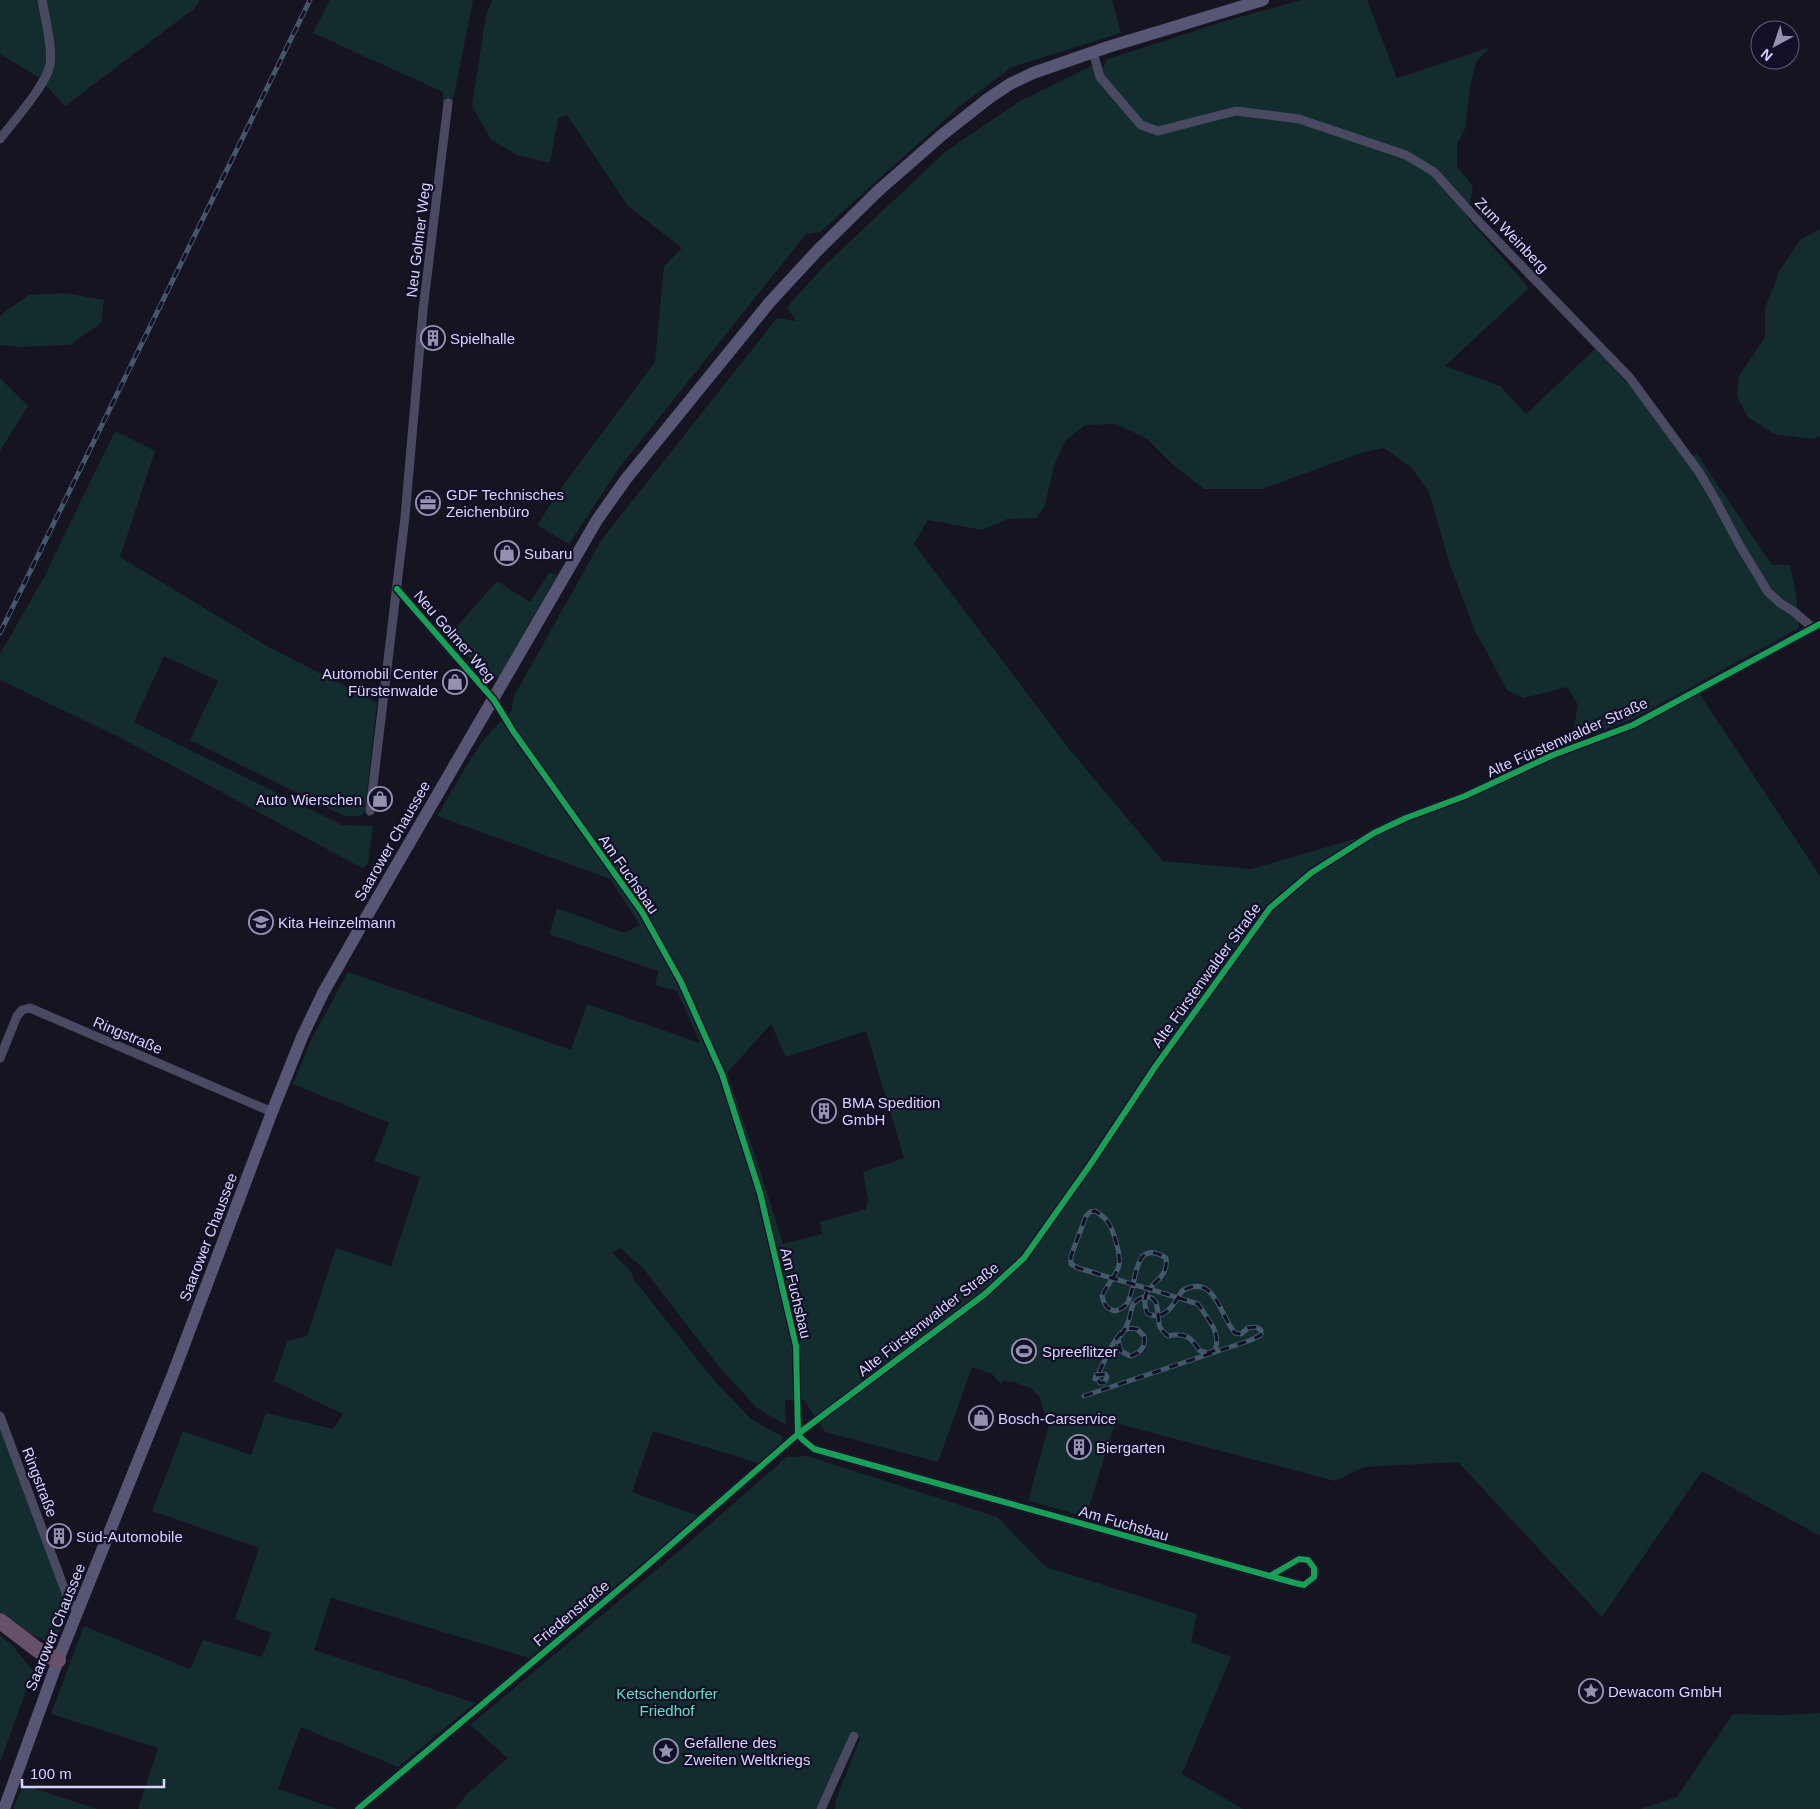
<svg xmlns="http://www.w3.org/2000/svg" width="1820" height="1809" viewBox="0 0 1820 1809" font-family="Arial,sans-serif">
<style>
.green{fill:#132c2d;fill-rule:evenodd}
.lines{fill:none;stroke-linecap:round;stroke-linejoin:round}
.minor{stroke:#4a4962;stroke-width:9}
.secondary{stroke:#575674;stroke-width:12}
.motorway{stroke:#67516a;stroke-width:16}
.rail-casing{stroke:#43596b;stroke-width:5}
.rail{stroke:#130f26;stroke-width:3;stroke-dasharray:9;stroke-linecap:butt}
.cycleway-casing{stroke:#130f26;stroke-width:9}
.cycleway{stroke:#1a9f57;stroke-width:6}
.labels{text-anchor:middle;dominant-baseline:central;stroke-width:4.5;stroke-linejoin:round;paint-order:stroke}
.street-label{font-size:15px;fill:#d9d4ff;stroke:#130f26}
.poi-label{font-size:15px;fill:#d9d4ff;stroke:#130f26;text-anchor:start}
.park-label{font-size:15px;fill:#5fe0c0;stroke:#130f26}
</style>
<rect width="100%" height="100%" fill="#161421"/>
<g class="green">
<polygon points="0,0 200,0 195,8 65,106 38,77 0,54"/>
<polygon points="330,0 473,0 452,105 443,102 443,92 313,33"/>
<polygon points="492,0 1112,0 1121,33 1012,67 960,106 820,232 806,234 619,468 569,544 537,525 564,484 655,362 664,266 682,248 628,206 567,115 558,119 550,163 517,155 490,139 472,105 486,16"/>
<path d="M1301,0H1367L1397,78L1490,47L1476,62L1470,87L1465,129L1457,144V166L1473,187L1467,217L1529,288L1445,366L1500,386L1526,414L1595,349L1637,393L1687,462L1697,454L1772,565H1790L1796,594L1799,628L1633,719L1579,739L1573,731L1578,705L1567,687L1524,698L1507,690L1474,629L1449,562L1429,492L1412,468L1384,448L1364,452L1262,489H1204L1172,464L1147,439L1116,424L1085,425L1065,441L1055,463L1044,508L1036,518L1007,519L982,530L928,520L914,544L1070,750L1163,861L1251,869L1382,831L1699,693L1820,876V1536L1702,1471L1602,1617L1458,1462L1364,1467L1335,1481L1115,1423L1086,1517L1029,1501L1032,1486L1050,1421L1044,1412L1039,1396L1030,1388L1014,1382L1003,1381L1002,1385L992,1374L972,1367L938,1462L825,1432L804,1400H785L786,1425L757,1408L720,1368L643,1268L620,1248L612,1253L630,1270L635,1281L712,1378L751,1419L783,1437L781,1443L758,1463L653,1431L632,1492L699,1516L529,1658L331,1598L314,1650L475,1703L398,1767L301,1727L278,1789L337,1809H138L158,1748L51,1714L84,1626L190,1669L203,1640L262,1657L271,1633L235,1619L259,1548L152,1511L183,1431L251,1455L266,1413L333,1429L343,1414L274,1381L287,1341L307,1336L336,1248L391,1266L420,1177L374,1161L389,1123L293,1084L312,1038L348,972L571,1050L587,1004L700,1043L677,991L655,985L658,971L549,934L557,908L625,933L640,925L610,879L437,816C458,782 479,737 511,712L514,696L602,539L777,318L796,321L787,307L826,264L945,152L1020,101L1094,65L1099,73L1108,59L1222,22ZM771,1024L786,1057L866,1031L904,1158L863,1172L868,1199L866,1209L820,1222L822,1234L783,1244L762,1176L727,1073Z"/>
<polygon points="1820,229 1820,436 1812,439 1774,434 1748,417 1737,396 1739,376 1765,337 1765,308 1780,270 1800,240"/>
<polygon points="65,293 104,300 101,323 70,345 20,347 0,345 0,317 3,313 29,295"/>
<polygon points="0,378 28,406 0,451"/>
<polygon points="115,431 155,451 120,557 267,646 377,703 365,811 360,816 344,816 190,740 218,681 164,656 134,722 342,825 373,826 368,864 362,868 119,737 0,680 0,654 43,579"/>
<polygon points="550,572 557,576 499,677 489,679 480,672 451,633 497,581 530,602"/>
<polygon points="0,1425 68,1607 58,1636 44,1640 26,1632 0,1612"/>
<polygon points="808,1456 997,1517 1046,1567 1197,1614 1191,1642 1231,1657 1182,1774 1243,1809 835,1809 836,1799 861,1736 843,1752 816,1809 455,1809 467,1794 508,1758 470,1725 685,1546 787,1457"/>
<polygon points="0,1636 12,1645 33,1671 0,1763"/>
<polygon points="1820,1713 1820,1809 1640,1809 1677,1797 1733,1714 1785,1715"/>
<polygon points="24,1785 97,1809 15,1809 13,1808"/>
</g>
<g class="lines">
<g class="minor">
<polyline points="1093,52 1100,77 1141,125 1158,131 1236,111 1299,119 1406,155 1434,172 1482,225 1630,378 1699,472 1715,499 1740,546 1768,592 1780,603 1793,611 1812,627"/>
<path d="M0,139C13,122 46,85 50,65C53,48 45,18 42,0"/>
<polyline points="397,589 494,700 513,731 642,912 681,982 722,1074 760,1193 796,1346 798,1434 802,1439 814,1449 1295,1583 1304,1585 1314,1577 1314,1568 1308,1560 1299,1559 1270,1576"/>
<polyline points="370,811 405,517 423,310 448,103"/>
<polyline points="0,1058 17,1016 22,1010 30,1008 272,1112"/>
<polyline points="0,1416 69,1601 72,1605 79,1611"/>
<polyline points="358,1809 642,1570 798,1434 985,1294 1024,1258 1090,1165 1155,1067 1270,908 1311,873 1374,833 1406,818 1465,796 1553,755 1633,725 1820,624"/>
<polyline points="821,1809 854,1736"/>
</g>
<polyline class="secondary" points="4,1809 58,1660 173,1374 272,1112 302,1037 323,993 360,928 597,520 626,479 769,303 818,250 878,191 942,135 989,98 1010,84 1033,73 1108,47 1263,0"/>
<polyline class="motorway" points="0,1621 38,1650 58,1660"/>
<defs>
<g id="rail">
<polyline points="0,633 310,0"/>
<path d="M1084,1396L1251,1340L1261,1335V1330L1256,1327L1248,1328L1241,1334L1235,1333C1220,1316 1215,1272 1182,1291C1175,1303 1164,1323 1147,1313C1136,1282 1170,1285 1166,1258C1130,1235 1138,1291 1126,1305C1123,1308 1119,1310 1115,1311C1106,1309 1104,1304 1102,1296C1106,1286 1117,1275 1119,1265C1121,1256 1114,1232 1109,1224C1106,1218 1100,1214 1095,1211L1090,1212L1086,1216L1071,1256V1264L1078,1268C1118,1280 1158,1291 1198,1304C1207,1318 1222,1333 1215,1350L1208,1353L1200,1351C1191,1337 1185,1332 1168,1336C1165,1333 1162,1331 1160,1327C1156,1317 1162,1295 1144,1297C1140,1298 1137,1300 1134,1303C1130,1309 1131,1316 1128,1322C1126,1328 1122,1334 1118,1339L1121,1351L1130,1356C1141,1353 1146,1346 1144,1336L1137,1329C1131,1328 1127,1328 1122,1332C1115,1337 1100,1369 1097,1378L1100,1383H1104L1107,1377L1105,1374L1096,1375L1095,1379"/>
</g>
</defs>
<use href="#rail" class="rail-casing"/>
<use href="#rail" class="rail"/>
<defs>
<g id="cycleway">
<polyline points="397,589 494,700 513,731 642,912 681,982 722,1074 760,1193 796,1346 798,1434 802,1439 814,1449 1295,1583 1304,1585 1314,1577 1314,1568 1308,1560 1299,1559 1270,1576"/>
<polyline points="358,1809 642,1570 798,1434 985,1294 1024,1258 1090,1165 1155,1067 1270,908 1311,873 1374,833 1406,818 1465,796 1553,755 1633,725 1820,624"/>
</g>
</defs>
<use href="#cycleway" class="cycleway-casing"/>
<use href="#cycleway" class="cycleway"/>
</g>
<defs>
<symbol id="building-ring" viewBox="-11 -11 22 22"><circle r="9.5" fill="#130f26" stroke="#9591b1" stroke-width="1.5"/><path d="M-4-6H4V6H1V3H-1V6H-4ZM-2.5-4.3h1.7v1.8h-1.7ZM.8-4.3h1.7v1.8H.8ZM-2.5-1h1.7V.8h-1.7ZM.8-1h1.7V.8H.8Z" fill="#9591b1"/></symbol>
<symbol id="office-ring" viewBox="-11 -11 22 22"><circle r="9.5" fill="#130f26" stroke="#9591b1" stroke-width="1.5"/><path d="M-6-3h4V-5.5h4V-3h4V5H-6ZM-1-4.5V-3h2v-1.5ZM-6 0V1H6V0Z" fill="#9591b1"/></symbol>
<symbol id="shop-ring" viewBox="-11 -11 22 22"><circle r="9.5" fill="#130f26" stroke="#9591b1" stroke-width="1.5"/><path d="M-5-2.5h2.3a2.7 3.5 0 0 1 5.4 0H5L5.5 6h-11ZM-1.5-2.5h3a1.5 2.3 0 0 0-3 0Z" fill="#9591b1"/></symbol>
<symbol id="school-ring" viewBox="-11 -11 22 22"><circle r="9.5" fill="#130f26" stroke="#9591b1" stroke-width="1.5"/><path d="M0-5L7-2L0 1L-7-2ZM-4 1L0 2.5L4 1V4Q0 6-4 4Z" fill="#9591b1"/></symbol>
<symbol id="stadium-ring" viewBox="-11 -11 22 22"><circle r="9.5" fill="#130f26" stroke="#9591b1" stroke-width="1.5"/><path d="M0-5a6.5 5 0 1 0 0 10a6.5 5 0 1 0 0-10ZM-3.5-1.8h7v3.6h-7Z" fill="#9591b1"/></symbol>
<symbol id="sight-ring" viewBox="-11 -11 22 22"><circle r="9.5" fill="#130f26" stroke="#9591b1" stroke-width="1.5"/><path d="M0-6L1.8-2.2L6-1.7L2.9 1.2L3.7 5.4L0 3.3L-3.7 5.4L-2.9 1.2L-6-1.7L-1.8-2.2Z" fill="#9591b1"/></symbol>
</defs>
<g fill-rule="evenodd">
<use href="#building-ring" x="419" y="324" width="28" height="28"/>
<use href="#office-ring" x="414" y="489" width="28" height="28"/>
<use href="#shop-ring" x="493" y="539" width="28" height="28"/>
<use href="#shop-ring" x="441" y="668" width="28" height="28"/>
<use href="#shop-ring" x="366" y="785" width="28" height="28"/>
<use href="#school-ring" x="247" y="908" width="28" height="28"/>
<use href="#building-ring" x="810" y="1097" width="28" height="28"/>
<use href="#stadium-ring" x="1010" y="1337" width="28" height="28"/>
<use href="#shop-ring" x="967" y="1404" width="28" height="28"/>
<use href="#building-ring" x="1065" y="1433" width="28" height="28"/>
<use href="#building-ring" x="45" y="1522" width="28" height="28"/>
<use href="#sight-ring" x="1577" y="1677" width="28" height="28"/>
<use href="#sight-ring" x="652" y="1737" width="28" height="28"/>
</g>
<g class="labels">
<g class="street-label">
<text transform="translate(1512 235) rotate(46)">Zum Weinberg</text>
<text transform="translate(418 240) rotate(-83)">Neu Golmer Weg</text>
<text transform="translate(455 636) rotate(49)">Neu Golmer Weg</text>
<text transform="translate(1567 737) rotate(-24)">Alte Fürstenwalder Straße</text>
<text transform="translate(392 841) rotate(-60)">Saarower Chaussee</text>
<text transform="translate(629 874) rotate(55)">Am Fuchsbau</text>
<text transform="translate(1206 975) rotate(-54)">Alte Fürstenwalder Straße</text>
<text transform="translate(128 1035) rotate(23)">Ringstraße</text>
<text transform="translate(208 1237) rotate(-69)">Saarower Chaussee</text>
<text transform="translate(796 1293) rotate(77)">Am Fuchsbau</text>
<text transform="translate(928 1319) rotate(-38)">Alte Fürstenwalder Straße</text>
<text transform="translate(40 1482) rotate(69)">Ringstraße</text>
<text transform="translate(1124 1523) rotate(16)">Am Fuchsbau</text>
<text transform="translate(571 1613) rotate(-40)">Friedenstraße</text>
<text transform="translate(55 1627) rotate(-68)">Saarower Chaussee</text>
</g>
<g class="poi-label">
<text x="450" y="338">Spielhalle</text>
<text x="446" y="494">GDF Technisches<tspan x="446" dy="17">Zeichenbüro</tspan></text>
<text x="524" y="553">Subaru</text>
<text x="438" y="673" text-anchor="end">Automobil Center<tspan x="438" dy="17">Fürstenwalde</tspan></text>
<text x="362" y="799" text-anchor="end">Auto Wierschen</text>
<text x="278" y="922">Kita Heinzelmann</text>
<text x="842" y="1102">BMA Spedition<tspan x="842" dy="17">GmbH</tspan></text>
<text x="1042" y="1351">Spreeflitzer</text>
<text x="998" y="1418">Bosch-Carservice</text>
<text x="1096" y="1447">Biergarten</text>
<text x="76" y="1536">Süd-Automobile</text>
<text x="1608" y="1691">Dewacom GmbH</text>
<text x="684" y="1742">Gefallene des<tspan x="684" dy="17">Zweiten Weltkriegs</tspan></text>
</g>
<g class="park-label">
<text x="667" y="1693">Ketschendorfer<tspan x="667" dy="17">Friedhof</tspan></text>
</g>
</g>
<g transform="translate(1775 45) rotate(220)"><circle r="24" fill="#130f26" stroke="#625e7d"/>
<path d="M0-4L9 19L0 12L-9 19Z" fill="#9591b1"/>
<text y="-8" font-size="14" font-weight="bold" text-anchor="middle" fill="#d9d4ff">N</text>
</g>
<path d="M22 1779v8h142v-8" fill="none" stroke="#d9d4ff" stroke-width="2.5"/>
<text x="30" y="1779" font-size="15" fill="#d9d4ff" stroke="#130f26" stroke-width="4" paint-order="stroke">100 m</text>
</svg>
